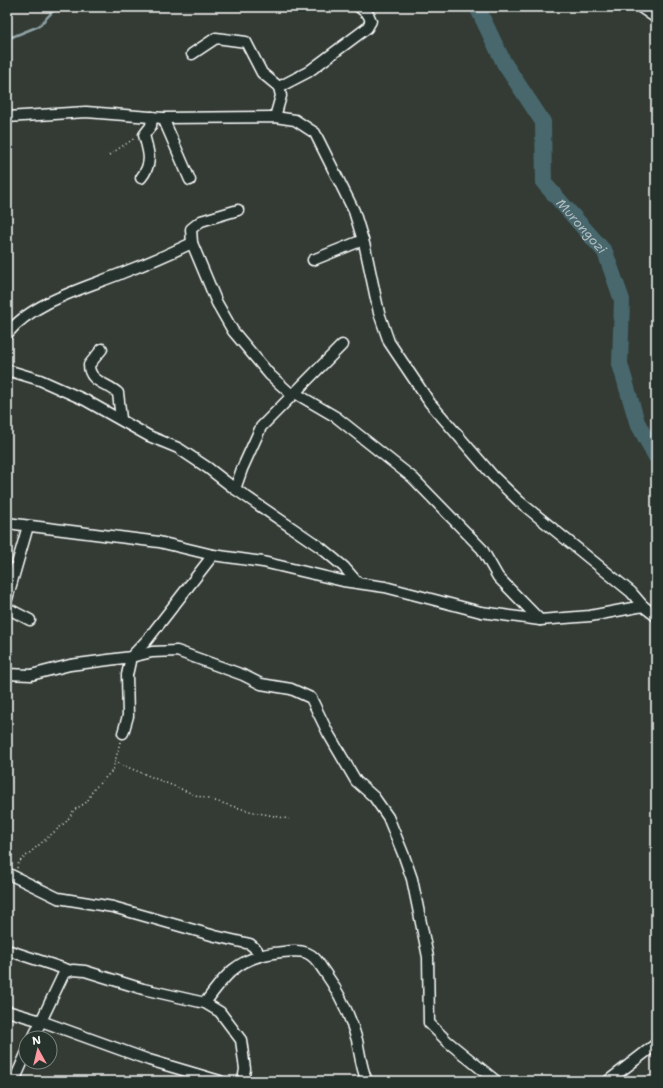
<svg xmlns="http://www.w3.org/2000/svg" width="663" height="1088" viewBox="0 0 663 1088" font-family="'Shantell Sans',sans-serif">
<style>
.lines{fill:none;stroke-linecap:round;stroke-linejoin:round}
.stream{stroke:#91a4a8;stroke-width:2.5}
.river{stroke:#48686e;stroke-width:16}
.minor-casing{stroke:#fff;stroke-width:13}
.path{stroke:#fff;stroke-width:1.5;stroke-dasharray:1 3;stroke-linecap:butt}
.minor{stroke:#26332d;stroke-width:10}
.labels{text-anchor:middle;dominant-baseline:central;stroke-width:3.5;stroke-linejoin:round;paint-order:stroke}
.water-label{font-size:13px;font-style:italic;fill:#adbbbe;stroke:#26332d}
</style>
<rect width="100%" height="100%" fill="#333b34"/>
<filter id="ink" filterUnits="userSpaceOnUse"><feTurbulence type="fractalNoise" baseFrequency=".025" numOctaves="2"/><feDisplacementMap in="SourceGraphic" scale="8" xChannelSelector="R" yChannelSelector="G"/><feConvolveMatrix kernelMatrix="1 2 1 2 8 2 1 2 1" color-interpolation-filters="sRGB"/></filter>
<g filter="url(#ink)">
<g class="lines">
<polyline class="stream" points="7,39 39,26 57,7"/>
<path class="river" id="s1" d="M477,7L504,63L543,122L544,183L605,252L622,300L620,364L637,422L656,457"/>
<defs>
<g id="minor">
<polyline points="640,7 656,18"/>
<polyline points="192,54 216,38 246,42 262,73 279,87"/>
<polyline points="7,117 86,112 163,118 275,117 295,120 315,133 354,211 365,247 379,313 389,342 430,403 493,476 520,502 631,592 643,606 656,616"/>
<polyline points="275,117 281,96 279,87 308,72 367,28 371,21 368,14 359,7"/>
<polyline points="163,118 190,180"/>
<path d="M141,178C153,163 149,153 144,135L151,126L152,117"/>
<polyline points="238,210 201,221 191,229 192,243 217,303 233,331 270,375 292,395"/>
<polyline points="313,260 363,240"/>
<path d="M7,334C32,302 85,288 122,273C146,264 169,254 192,243"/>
<path d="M102,349L89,365C89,382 107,383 118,393L121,419"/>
<polyline points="7,370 40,380 85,400 149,436 178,448 208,468 235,489 320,547 344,567 357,582"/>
<polyline points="295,393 336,417 413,478 482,549 498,577 540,620"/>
<polyline points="235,489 242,469 261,427 342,345"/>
<polyline points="7,523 159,542 213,555 263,562 343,581 385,587 481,612 540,620 590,616 643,606"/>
<polyline points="7,599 28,526"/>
<polyline points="7,608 30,620"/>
<polyline points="7,674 31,675 70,665 131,657 147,640 213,555"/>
<polyline points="123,733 128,716 127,675 131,657 152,652 177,651 243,675 261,684 291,689 311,698 328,733 356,781 374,797 388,817 404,856 412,879 428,957 429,1023 448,1042 496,1081"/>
<polyline points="7,873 58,898 113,907 215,936 250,944 257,950 259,956"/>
<polyline points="7,950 68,970"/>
<path d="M205,1003C225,975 238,958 274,953C285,952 297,949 307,953C315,956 319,964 324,971C339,992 350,1015 357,1040C360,1054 361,1068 367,1081"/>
<polyline points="7,1011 41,1021 149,1060 220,1081"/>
<polyline points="33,1038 64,973 73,970 85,971 143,989 205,1003 220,1012 241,1040 245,1069 243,1081"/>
<polyline points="15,1079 26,1054"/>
<polyline points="608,1081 656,1044"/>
</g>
</defs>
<use href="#minor" class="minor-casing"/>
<g class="path">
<polyline points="109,155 135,138"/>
<polyline points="120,742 115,762 198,796 249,811 289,819"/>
<polyline points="17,868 19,862 67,821 74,810 87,802 93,790 112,771 115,762"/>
</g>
<use href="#minor" class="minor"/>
</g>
</g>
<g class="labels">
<g class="water-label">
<text stroke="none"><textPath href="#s1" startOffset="251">Murongozi</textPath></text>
</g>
</g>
<rect width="663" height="1088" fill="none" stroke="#26332d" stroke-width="24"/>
<rect x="12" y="12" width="639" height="1064" fill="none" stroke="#fff" stroke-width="1.5" filter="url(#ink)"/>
<g transform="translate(38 1050) rotate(352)"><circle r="19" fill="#26332d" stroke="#7d8581"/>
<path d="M0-3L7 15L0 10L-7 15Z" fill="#ff9aa2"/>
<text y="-6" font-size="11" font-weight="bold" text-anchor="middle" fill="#ffffff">N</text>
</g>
</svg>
